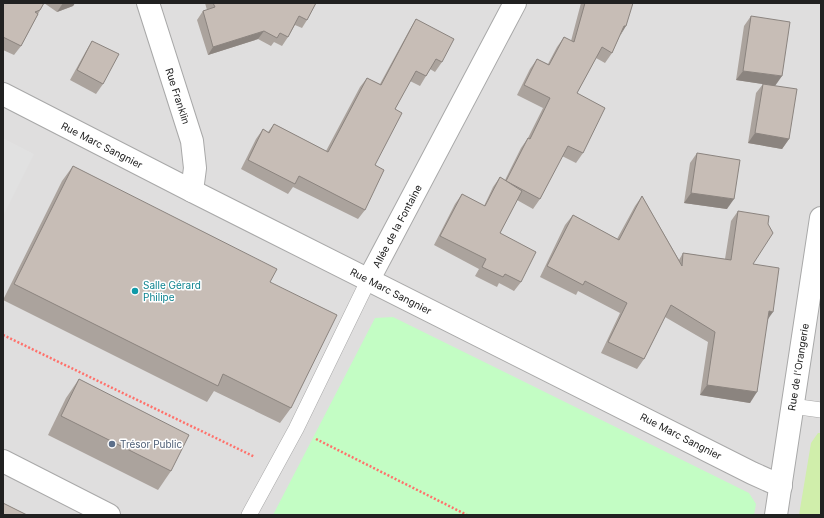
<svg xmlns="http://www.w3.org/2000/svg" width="824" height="518" viewBox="0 0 824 518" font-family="Inter,sans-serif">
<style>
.residential{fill:#dfdede}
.grass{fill:#d0eeab}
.park{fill:#c3fdc4}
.parking{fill:#e1e1e1}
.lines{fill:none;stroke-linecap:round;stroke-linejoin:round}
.lane-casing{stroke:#a8a8a8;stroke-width:16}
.street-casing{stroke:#a8a8a8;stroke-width:24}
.path{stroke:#ff716b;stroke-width:2.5;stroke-dasharray:2 2;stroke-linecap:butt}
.lane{stroke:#fff;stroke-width:15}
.street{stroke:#fff;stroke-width:22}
.wall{fill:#aba39d}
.shaded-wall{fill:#8b847f}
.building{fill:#c7bdb6;stroke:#8b847f}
.culture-dot{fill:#0f9aa8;stroke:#fff;stroke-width:1.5}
.service-dot{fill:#5c6f8a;stroke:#fff;stroke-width:1.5}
.labels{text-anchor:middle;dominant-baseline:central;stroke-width:3;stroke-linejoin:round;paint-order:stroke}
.street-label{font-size:10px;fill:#212121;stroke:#fff}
.culture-label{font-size:10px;fill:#0d838f;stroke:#fff;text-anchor:start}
.service-label{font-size:10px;fill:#4e5e75;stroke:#fff;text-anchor:start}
</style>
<rect width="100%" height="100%" fill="#f2ede7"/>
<rect class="residential" x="3" y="3" width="818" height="512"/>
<polygon class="grass" points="818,433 821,433 821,515 799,515 811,443"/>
<polygon class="park" points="393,317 749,493 756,504 754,515 273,515 375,318"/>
<polygon class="parking" points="3,138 34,154 3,216"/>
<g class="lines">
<defs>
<g id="lane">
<polyline points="792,406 821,410"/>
<polyline points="249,515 296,429 369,279"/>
</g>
<g id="street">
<polyline points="148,3 192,141 195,168 192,191"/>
<polyline points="3,94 192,191 752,473 781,486"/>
<polyline points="369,279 515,3"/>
<polyline points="3,461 109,515"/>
<polyline points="776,515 821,218"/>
</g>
</defs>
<use href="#lane" class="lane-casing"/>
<use href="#street" class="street-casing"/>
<g class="path">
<polyline points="3,335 255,457"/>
<polyline points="316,439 467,515"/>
</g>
<use href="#lane" class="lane"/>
<use href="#street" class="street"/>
</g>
<g class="wall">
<polygon points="3,3 75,3 73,6 57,12 44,3 21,46 14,55 3,50"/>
<polygon points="205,3 316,3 307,20 302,28 295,25 288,37 282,46 274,42 271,46 258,39 208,55 197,20 203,11 207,10"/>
<polygon points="581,3 633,3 620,35 612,53 605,63 596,58 577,93 583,153 576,163 562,156 540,199 533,209 517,200 500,233 521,282 514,291 499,283 497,287 475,276 479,269 434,245 455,204 462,194 484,206 493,187 500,177 505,180 521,148 528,138 543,108 517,95 530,69 537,59 548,64 557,47 564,37 571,41"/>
<polygon points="751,16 775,86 789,139 782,149 748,143 756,93 763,84 736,80 744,26"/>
<polygon points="416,19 442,62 435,72 430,69 426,76 420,86 410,81 395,109 375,165 365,210 358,219 293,187 288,194 241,169 256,139 263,129 268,132 274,124 326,151 360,87 367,78 380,84 410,29"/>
<polygon points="92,41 103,84 96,94 70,80 86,51"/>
<polygon points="697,153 727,209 684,203 690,163"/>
<polygon points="73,166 270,282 291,408 280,423 214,391 207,402 3,300 62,181"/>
<polygon points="642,196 679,260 683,253 725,259 731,221 738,211 768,318 750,403 700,395 708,342 665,317 644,359 637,369 601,353 620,313 578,291 576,295 540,277 565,225 573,215 617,239 635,206"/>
<polygon points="79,379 171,471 158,490 48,435 66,398"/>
</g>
<g class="shaded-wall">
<polygon points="63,3 75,3 73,6 57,12"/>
<polygon points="624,26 626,26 620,36"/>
<polygon points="264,31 258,39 208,55 213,47"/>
<polygon points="743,71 782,76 775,86 736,80"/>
<polygon points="755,133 789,139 782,149 748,143"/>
<polygon points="691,193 734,199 727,209 684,203"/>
<polygon points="769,311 773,312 766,322"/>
<polygon points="707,385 757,392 750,403 700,395"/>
</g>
<g class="building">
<polygon points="3,3 44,3 40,10 35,12 38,14 21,46 3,37"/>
<polygon points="213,3 316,3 307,20 299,16 288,37 280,33 277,38 264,31 213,47 203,11 215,7"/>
<polygon points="585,3 633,3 626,26 624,26 612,53 602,47 577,93 605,108 583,153 568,146 540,199 506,181 528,138 530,139 550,98 524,85 537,59 549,65 564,37 574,42"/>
<polygon points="751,16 790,22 782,76 743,71"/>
<polygon points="416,19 454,39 442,62 436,59 426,76 416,71 395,109 402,113 375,165 384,170 365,210 299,176 295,184 248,160 263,129 269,133 274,124 328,152 367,78 381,85"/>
<polygon points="92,41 119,54 103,84 77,70"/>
<polygon points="763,84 797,89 789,139 755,133"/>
<polygon points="697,153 740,160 734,199 691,193"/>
<polygon points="73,166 277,269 270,282 337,315 291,408 223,374 218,386 14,284"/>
<polygon points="500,177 522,191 500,233 536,252 521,282 505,274 503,277 482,267 486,259 440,236 462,194 485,206"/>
<polygon points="642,196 682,266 683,253 731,260 738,211 769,216 768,224 773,233 753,264 779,268 773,312 769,311 757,392 707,385 715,332 671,305 644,359 608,342 627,303 585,281 583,285 547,266 573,215 619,240"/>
<polygon points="79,379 189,435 171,471 61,416"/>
<polygon points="3,503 27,515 3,515"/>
</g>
<circle class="culture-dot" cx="135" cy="291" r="4"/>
<circle class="service-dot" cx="112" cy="444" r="4"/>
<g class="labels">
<g class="street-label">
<text transform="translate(178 96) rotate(72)">Rue Franklin</text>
<text transform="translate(102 145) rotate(27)">Rue Marc Sangnier</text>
<text transform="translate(397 226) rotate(-62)">Allée de la Fontaine</text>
<text transform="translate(391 291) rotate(27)">Rue Marc Sangnier</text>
<text transform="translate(798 367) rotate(-81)">Rue de l'Orangerie</text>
<text transform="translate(681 436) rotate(27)">Rue Marc Sangnier</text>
</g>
<g class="culture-label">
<text x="143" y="285">Salle Gérard<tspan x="143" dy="12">Philipe</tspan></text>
</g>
<g class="service-label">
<text x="120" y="444">Trésor Public</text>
</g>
</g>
<rect width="824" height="518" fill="none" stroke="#212121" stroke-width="8"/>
</svg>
